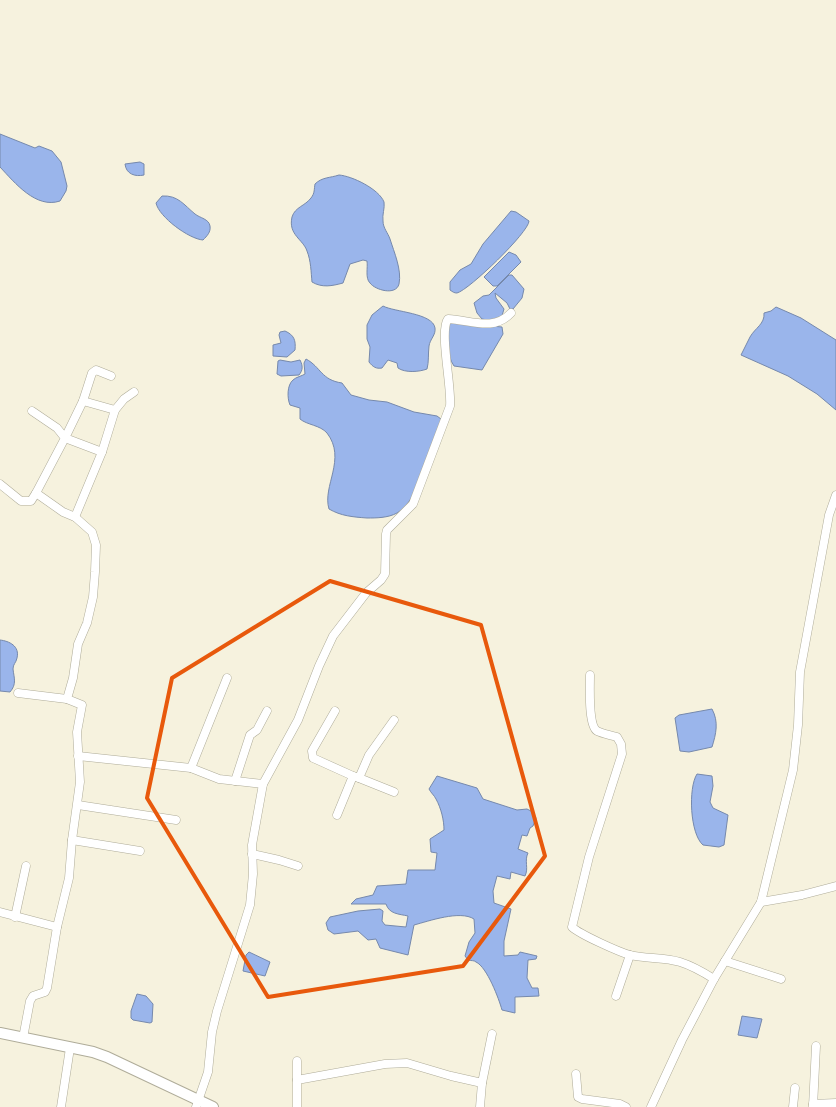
<svg xmlns="http://www.w3.org/2000/svg" width="836" height="1107" viewBox="0 0 836 1107" font-family="Arial,sans-serif">
<style>
.water{fill:#9ab5eb;stroke:#7689ac}
.lines{fill:none;stroke-linecap:round;stroke-linejoin:round}
.minor-casing{stroke:#afac99;stroke-width:9}
.major-casing{stroke:#afac99;stroke-width:12}
.minor{stroke:#fff;stroke-width:8}
.major{stroke:#fff;stroke-width:10}
.marked{fill:none;stroke:#e8590c;stroke-width:4;stroke-linejoin:round}
</style>
<rect width="100%" height="100%" fill="#f6f2de"/>
<g class="water">
<path d="M0,134L35,148L39,146L52,151L61,162L67,186L66,191L60,201C36,209 15,183 0,167Z"/>
<path d="M140,162L144,164V175C135,177 126,174 125,164Z"/>
<path d="M339,175C352,176 379,189 384,202C385,208 382,215 383,221C383,228 388,233 390,239C394,252 402,270 399,284C396,296 375,290 370,283C365,278 368,268 367,261L363,260L350,264L343,283C332,286 322,288 312,282C311,272 311,261 307,251C303,239 288,235 292,217C295,207 305,206 311,198C315,193 314,189 315,184C322,177 330,178 339,175Z"/>
<path d="M162,196C178,195 184,205 195,214C200,218 209,219 210,226C211,232 207,236 203,240C189,239 159,217 156,203Z"/>
<path d="M511,211L516,212L529,221C529,232 469,290 457,293C454,293 453,292 450,290V282L460,270L471,264L483,244Z"/>
<polygon points="509,252 516,255 521,262 497,286 493,286 484,277"/>
<polygon points="509,275 512,275 524,289 522,298 513,309 510,309 507,303 495,293 496,298 504,309 501,319 493,321 482,319 477,313 474,303 483,296 489,295"/>
<path d="M383,306C394,312 433,313 435,328C436,335 430,339 429,346C428,354 429,362 427,369C419,372 405,373 398,368L397,363L388,360L382,368C376,369 373,367 369,362L370,347L367,339V325L372,315Z"/>
<path d="M776,307L801,318L836,340V410L817,394L788,376L741,355C744,349 747,343 750,337C755,328 765,324 764,313L771,311Z"/>
<path d="M449,322L502,327L503,334L482,370L454,366C447,356 444,334 449,322Z"/>
<path d="M285,331C294,335 296,340 295,350L287,357L273,356V345L281,343L279,335L280,332Z"/>
<path d="M306,359C321,367 321,380 342,383L351,395L369,400L387,402L414,412L437,416L441,419L442,423C433,446 418,502 397,513C388,518 376,518 367,518C353,517 341,516 329,509C322,486 347,459 327,433C320,425 307,425 300,419V408L290,405C287,398 287,385 293,380C296,377 302,376 305,374L304,363Z"/>
<path d="M280,360L291,362L300,360C303,366 303,370 299,375L281,376L277,374L278,361Z"/>
<path d="M0,640C9,641 20,646 17,658C16,663 13,664 13,669C14,678 17,684 10,692L0,691Z"/>
<path d="M712,709C719,722 716,734 712,747L689,752L680,751L675,718L679,715Z"/>
<path d="M697,774L712,776L713,786L710,802L713,808L728,815L724,845L719,847L703,845C690,834 688,788 697,774Z"/>
<path d="M437,776L477,788L483,799L517,810L527,809L531,811L536,818L533,826L530,828L527,836L522,835L518,849L528,853C524,861 529,868 525,876L511,872L510,879L497,876L493,891L494,903L511,909L504,941V956L518,955L520,952L537,956L536,959L528,960L527,978L532,988H538L539,996L515,997V1013L502,1010C499,999 487,967 476,962C474,960 471,961 468,960L465,956L469,942L475,933L474,919C460,910 429,921 414,925L408,955L380,948L376,939L368,940L358,931L334,934L328,930L326,923L330,917L358,911L380,909L383,911L382,921L385,925L406,927L408,916C399,914 389,914 386,904H351L356,899L373,895L377,886L406,884L408,870H435L437,853L431,852L430,839L444,830C444,820 441,808 436,799C434,795 431,793 429,789Z"/>
<polygon points="249,952 270,962 265,976 243,971 246,955"/>
<polygon points="137,994 146,996 153,1004 152,1022 150,1023 133,1020 131,1018 131,1011"/>
<polygon points="742,1016 762,1019 757,1038 738,1035"/>
</g>
<g class="lines">
<defs>
<g id="minor">
<polyline points="83,401 115,410 102,452"/>
<polyline points="115,410 124,399 134,392"/>
<polyline points="0,484 21,501 31,501 36,493"/>
<polyline points="75,517 102,452 65,438 83,401 92,373 96,370 111,376"/>
<path d="M590,675C590,687 588,725 597,731C603,734 611,735 617,737L621,744L622,754L589,857L572,927C579,934 619,952 630,955C646,959 664,957 680,962C693,966 703,972 714,979"/>
<polyline points="18,693 67,699"/>
<polyline points="335,711 312,751 313,758 353,776 337,815"/>
<polyline points="78,756 191,768 219,779 263,784"/>
<polyline points="191,768 227,678"/>
<polyline points="353,776 359,778 369,755 394,720"/>
<polyline points="359,778 394,792"/>
<polyline points="235,781 250,735 257,730 267,711"/>
<polyline points="78,805 176,820"/>
<polyline points="72,840 140,851"/>
<polyline points="252,854 279,860 298,866"/>
<polyline points="761,902 802,895 836,886"/>
<polyline points="0,912 57,927"/>
<polyline points="15,917 26,866"/>
<polyline points="725,961 781,979"/>
<polyline points="616,996 630,955"/>
<polyline points="23,1038 30,1001 33,996 45,992 47,988 57,927 69,878 72,840 80,782 77,732 82,705 67,699 73,678 78,644 87,623 93,597 95,572 96,545 92,532 75,517 63,512 36,493 65,438 57,428 32,411"/>
<polyline points="297,1061 297,1080"/>
<polyline points="576,1074 578,1097 582,1099 620,1104 626,1107"/>
<polyline points="813,1104 836,1103"/>
<polyline points="61,1107 70,1048"/>
<path d="M196,1107L208,1072L212,1032L217,1011L250,905L253,874L252,845L263,784L298,720L319,666L333,636L366,593L381,580L385,574L386,534L387,530L413,504L450,406C452,387 439,331 448,319C471,320 493,332 511,313"/>
<polyline points="297,1107 297,1080 385,1064 407,1063 451,1076 482,1083"/>
<polyline points="480,1107 482,1083 492,1034"/>
<polyline points="651,1107 682,1040 714,979 761,902 793,770 798,725 800,672 829,515 836,495"/>
<polyline points="793,1107 795,1088"/>
<polyline points="813,1107 816,1046"/>
</g>
<polyline id="major" points="0,1033 93,1052 107,1057 213,1107"/>
</defs>
<use href="#minor" class="minor-casing"/>
<use href="#major" class="major-casing"/>
<use href="#minor" class="minor"/>
<use href="#major" class="major"/>
</g>
<path class="marked" d="M330,581L481,625L545,856L463,966L268,997L147,798L172,678Z"/>
</svg>
